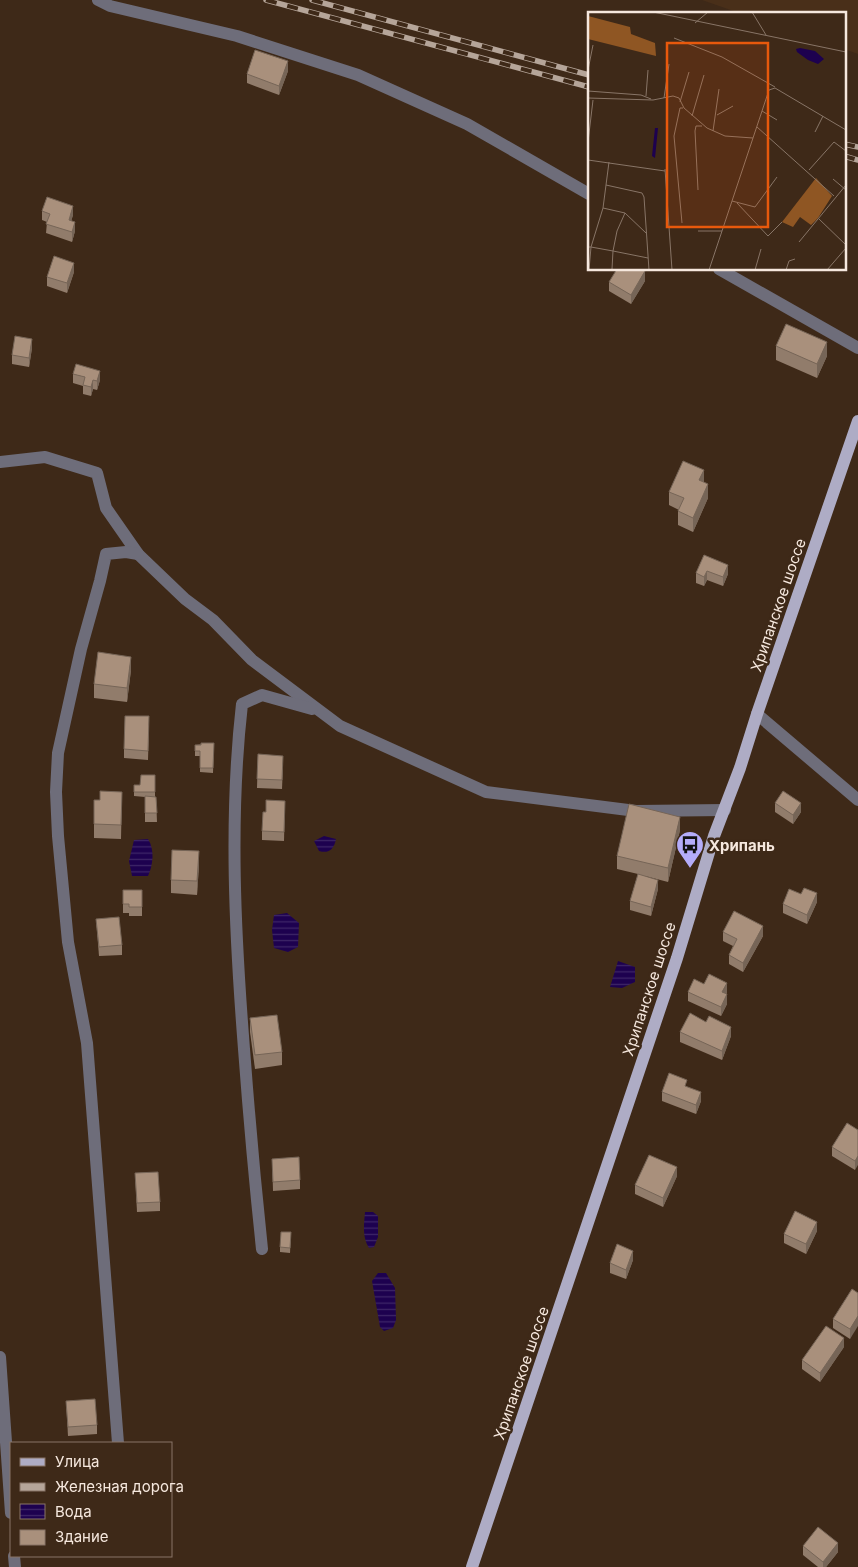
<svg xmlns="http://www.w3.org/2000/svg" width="858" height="1567" viewBox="0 0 858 1567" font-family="Inter,sans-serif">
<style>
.built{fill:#492f19}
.water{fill:url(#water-rules)}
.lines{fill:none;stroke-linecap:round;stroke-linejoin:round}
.minor{stroke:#6e6d7a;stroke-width:12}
.major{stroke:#aeacc5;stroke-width:12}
.rail-casing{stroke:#b5a599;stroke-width:5.5}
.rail{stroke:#3e2918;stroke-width:4;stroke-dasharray:11;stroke-linecap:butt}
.wall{fill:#917c6b}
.shaded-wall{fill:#766557}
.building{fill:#a9907c;stroke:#766557}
.labels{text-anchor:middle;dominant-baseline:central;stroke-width:5;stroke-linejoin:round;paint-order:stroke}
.street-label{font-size:15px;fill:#f6e8de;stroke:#3e2918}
.poi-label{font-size:15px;font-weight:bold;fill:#f6e8de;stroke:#3e2918;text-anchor:start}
.inset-road{fill:none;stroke:#887567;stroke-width:1}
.view{fill:#e8590c;fill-opacity:0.15;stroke:#e8590c;stroke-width:2.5}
.inset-edge{fill:none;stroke:#f6e8de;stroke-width:2.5}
</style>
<defs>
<pattern id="water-rules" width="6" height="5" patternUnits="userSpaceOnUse" patternTransform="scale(1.25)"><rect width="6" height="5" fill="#1d014f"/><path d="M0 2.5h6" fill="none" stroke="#3e2668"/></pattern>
</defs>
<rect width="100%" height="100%" fill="#3e2918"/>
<polygon class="built" points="702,0 858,0 858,54 844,49 844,14 742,14"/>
<g class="water">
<path d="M324,836L336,839C334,849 329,854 319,851L314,841Z"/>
<path d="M148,839C155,850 153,865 148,876H132L129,861L134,840Z"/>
<polygon points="287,913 299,923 298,947 288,952 274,948 272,930 274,915"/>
<polygon points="618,961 635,967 635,982 622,988 610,987"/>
<path d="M365,1212H373L378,1216V1237L374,1247L369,1248C362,1237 364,1224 365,1212Z"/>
<polygon points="378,1273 386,1273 395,1288 396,1320 393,1328 384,1331 380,1327 372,1281"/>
</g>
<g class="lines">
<g class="minor">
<polyline points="98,0 110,6 237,36 358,75 467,124 589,194"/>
<polyline points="719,269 858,348"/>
<polyline points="0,462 45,457 97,473 106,508 138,554 185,599 213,620 252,660 340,726 486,792 636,811 725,810"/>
<polyline points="757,714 858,800"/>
<path d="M262,1249C255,1183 249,1116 244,1049C235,934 229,818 242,704L262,695L312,709"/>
<polyline points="0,1357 11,1513"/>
<polyline points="118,1443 87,1043 68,942 58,836 56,792 58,753 81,649 100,581 106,554 126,552 138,554"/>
<polyline points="14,1556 15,1567"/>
</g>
<polyline class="major" points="472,1567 677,958 714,836 740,768 757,714 858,421"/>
<defs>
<g id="rail">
<polyline points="266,0 589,87"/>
<polyline points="312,0 589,75"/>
<polyline points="844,144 858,147"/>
<polyline points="844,156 858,160"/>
</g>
</defs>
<use href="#rail" class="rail-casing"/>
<use href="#rail" class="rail"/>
</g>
<g class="wall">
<polygon points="288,71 279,95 247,83 247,74"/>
<polygon points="42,211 73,215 71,221 75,231 72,242 46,233 47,222 42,220"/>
<polygon points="74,272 67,293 47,286 47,277"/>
<polygon points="645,281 631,304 609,291 609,282"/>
<polygon points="776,346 827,356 817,378 776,360"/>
<polygon points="32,348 29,367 12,364 12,355"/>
<polygon points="73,374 100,380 97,390 93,389 91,396 83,394 83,386 73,383"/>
<polygon points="704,482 708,498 693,532 678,525 678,511 679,510 669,505 669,492"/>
<polygon points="704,555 728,574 723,586 707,580 704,586 696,583 696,573"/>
<polygon points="131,670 127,702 94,698 94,684"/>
<polygon points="149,725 148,760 124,758 124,749"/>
<polygon points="214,743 213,773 200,772 200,756 195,756 195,745"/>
<polygon points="258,754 283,765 282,789 257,788"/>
<polygon points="155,775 155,797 156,797 157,822 145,822 145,797 134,796 134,785 140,785"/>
<polygon points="122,792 121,839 94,838 94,800 100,800"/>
<polygon points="285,801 284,841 262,840 262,831 266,812"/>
<polygon points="775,803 801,812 793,824 775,812"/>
<polygon points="680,830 668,882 645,876 658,889 651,916 630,910 630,901 638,874 617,869 617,856"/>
<polygon points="199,865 197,895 171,893 171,880"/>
<polygon points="123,890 142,890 142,916 129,916 129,913 123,913"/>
<polygon points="817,902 807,924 783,913 783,904"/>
<polygon points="96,919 122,945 122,955 99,956"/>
<polygon points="723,932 763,936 743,972 729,964 729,955 733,946 723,941"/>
<polygon points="704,984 727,992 726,994 727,1004 721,1016 688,1001 688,992"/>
<polygon points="250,1018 282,1052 282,1065 255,1069 250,1032"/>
<polygon points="680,1032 731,1036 722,1060 680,1042"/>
<polygon points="687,1087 701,1101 696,1114 662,1101 662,1092"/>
<polygon points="858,1130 855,1170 832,1156 832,1147"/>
<polygon points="272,1159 300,1180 300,1189 273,1191"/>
<polygon points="135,1173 160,1202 160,1211 137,1212"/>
<polygon points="677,1176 663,1207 635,1194 635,1185"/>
<polygon points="817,1231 806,1254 784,1243 784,1234"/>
<polygon points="291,1232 290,1253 280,1252 280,1247"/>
<polygon points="633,1260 626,1279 610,1273 610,1263"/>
<polygon points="858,1293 850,1339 833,1328 833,1319"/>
<polygon points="844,1347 820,1382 802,1369 802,1360"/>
<polygon points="66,1401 97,1425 97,1434 68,1436"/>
<polygon points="803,1546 838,1552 826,1567 818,1567 803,1555"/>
</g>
<g class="shaded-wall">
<polygon points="288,61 288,71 279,95 279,86"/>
<polygon points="73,206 73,215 69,229 69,220"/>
<polygon points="75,222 75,231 72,242 72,232"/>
<polygon points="74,263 74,272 67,293 67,283"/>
<polygon points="645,271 645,281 631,304 631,295"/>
<polygon points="32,339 32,348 29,367 29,358"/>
<polygon points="827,342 827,356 817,378 817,364"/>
<polygon points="100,371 100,380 97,390 97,381"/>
<polygon points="93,380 93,389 91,396 91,387"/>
<polygon points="704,470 704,484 699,480"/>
<polygon points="708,484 708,498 693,532 693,518"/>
<polygon points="728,565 728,574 723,586 723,577"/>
<polygon points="707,571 707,580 704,586 704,577"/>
<polygon points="131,657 131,670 127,702 127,688"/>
<polygon points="801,803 801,812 793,824 793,815"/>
<polygon points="680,817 680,830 668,882 668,868"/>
<polygon points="199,851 199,865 197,895 197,881"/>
<polygon points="658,880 658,889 651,916 651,907"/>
<polygon points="817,893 817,902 807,924 807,915"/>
<polygon points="763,926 763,936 743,972 743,963"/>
<polygon points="727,983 727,992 722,1001 722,992"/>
<polygon points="727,994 727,1004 721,1016 721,1007"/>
<polygon points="731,1027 731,1036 722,1060 722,1051"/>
<polygon points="701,1092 701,1101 696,1114 696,1105"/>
<polygon points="858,1156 858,1165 855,1170 855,1161"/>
<polygon points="677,1167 677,1176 663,1207 663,1198"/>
<polygon points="817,1222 817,1231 806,1254 806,1244"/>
<polygon points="633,1251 633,1260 626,1279 626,1270"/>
<polygon points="858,1316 858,1326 850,1339 850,1329"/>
<polygon points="844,1338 844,1347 820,1382 820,1373"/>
<polygon points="838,1543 838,1552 826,1567 823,1567 823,1562"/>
</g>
<g class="building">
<polygon points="255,50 288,61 279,86 247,74"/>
<polygon points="47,197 73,206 69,220 75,222 72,232 46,224 50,214 42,211"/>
<polygon points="54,256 74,263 67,283 47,277"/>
<polygon points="617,269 641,269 645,271 631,295 609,282"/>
<polygon points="786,324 827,342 817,364 776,346"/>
<polygon points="15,336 32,339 29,358 12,355"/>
<polygon points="76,364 100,371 97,381 93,380 91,387 83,385 85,377 73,374"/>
<polygon points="683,461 704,470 699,480 708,484 693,518 678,511 684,498 669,492"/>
<polygon points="704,555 728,565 723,577 707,571 704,577 696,573"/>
<polygon points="98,652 131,657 127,688 94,684"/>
<polygon points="125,716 149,716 148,751 124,749"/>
<polygon points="201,743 214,743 213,768 200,768 200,751 195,751 195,745 201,745"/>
<polygon points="258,754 283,756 282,780 257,779"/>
<polygon points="141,775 155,775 155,792 134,792 134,785 140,785"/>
<polygon points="100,791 122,792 121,825 94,824 94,800 100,800"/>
<polygon points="783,791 801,803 793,815 775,803"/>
<polygon points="145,796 156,797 157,813 145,813"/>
<polygon points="266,800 285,801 284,832 262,831 263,812 266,812"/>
<polygon points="629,804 680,817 668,868 617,856"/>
<polygon points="172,850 199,851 197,881 171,880"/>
<polygon points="638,874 658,880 651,907 630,901"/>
<polygon points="804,888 817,893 807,915 783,904 789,889 801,894"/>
<polygon points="123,890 142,890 142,907 129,907 129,904 123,904"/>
<polygon points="734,911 763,926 743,963 729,955 737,939 723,932"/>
<polygon points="119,917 122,945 99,947 96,919"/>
<polygon points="709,974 727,983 722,992 727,994 721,1007 688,992 694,979 704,984"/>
<polygon points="690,1013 706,1022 709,1016 731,1027 722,1051 680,1032"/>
<polygon points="277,1015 282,1052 255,1055 250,1018"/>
<polygon points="669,1073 687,1080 685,1086 701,1092 696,1105 662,1092"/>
<polygon points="847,1123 858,1130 858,1156 855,1161 832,1147"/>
<polygon points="649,1155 677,1167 663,1198 635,1185"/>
<polygon points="299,1157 300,1180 273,1182 272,1159"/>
<polygon points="158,1172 160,1202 137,1203 135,1173"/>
<polygon points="795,1211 817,1222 806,1244 784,1234"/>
<polygon points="281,1232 291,1232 290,1248 280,1247"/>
<polygon points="617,1244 633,1251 626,1270 610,1263"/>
<polygon points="852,1289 858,1293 858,1316 850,1329 833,1319"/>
<polygon points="826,1326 844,1338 820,1373 802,1360"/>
<polygon points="95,1399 97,1425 68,1427 66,1401"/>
<polygon points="818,1527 838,1543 823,1562 803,1546"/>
</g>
<defs>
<symbol id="bus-pin" viewBox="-11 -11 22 30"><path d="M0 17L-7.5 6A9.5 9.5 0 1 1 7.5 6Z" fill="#b4acf9" stroke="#3e2918"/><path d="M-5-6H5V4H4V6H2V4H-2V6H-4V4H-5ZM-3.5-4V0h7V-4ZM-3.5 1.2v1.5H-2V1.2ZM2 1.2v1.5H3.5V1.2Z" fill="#111"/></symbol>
</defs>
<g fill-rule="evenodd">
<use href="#bus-pin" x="674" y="829" width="32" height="43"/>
</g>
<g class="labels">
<g class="street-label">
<text transform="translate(778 605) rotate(-71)">Хрипанское шоссе</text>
<text transform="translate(649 989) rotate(-72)">Хрипанское шоссе</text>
<text transform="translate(521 1373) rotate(-71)">Хрипанское шоссе</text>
</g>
<g class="poi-label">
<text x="709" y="845">Хрипань</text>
</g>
</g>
<g transform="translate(588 12)">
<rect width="258" height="258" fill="#3e2918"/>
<path d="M0,4L42,15L43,22L67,31L68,44L0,27ZM228,166L244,184L230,206L223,213L212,205L205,215L194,210Z" fill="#8f5623"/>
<path d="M212,36L227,39L236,47L230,52L220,48L209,40L208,37ZM67,116H70L67,146L64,144Z" fill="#1d014f"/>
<path class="inset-road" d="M65,0L258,40M164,0L178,23M107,11L120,0M86,26L134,45L187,75M0,58L5,33M0,79L53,83L63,87M58,84L60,58M0,86L65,88L85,84L91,86L96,96L119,116L137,124L165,126M76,86L81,52M92,90L101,60M174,99L189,108M129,103L145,94M104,104L116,63M169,115L246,184M125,119L131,77M227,120L235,104M0,130L5,88M0,148L77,159M77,157L84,258M221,158L246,130L258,139M245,167L258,178M18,173L54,181L56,185L61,258M110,178L107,119L108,114H114M144,189L167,195L189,165M149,191L180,224L194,210M15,196L37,201L58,221M231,207L258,233M94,211L86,124L92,96H95M110,219H134M211,230L258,173M0,235H3L15,196L21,150M24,257L25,239L60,246M1,258L3,235L25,239L29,219L37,201M121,258L181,78L187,76L258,118M167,258L173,237M198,258L201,249L207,247M239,258L258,236"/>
<path class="view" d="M79,31H180V215H79Z"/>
<rect width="258" height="258" class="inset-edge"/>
</g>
<rect x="10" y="1442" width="162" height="115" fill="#3e2918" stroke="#887567"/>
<rect x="20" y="1458" width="25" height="8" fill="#aeacc5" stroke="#887567"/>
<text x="55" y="1467" font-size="15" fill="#f6e8de">Улица</text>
<rect x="20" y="1483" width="25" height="8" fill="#b5a599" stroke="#887567"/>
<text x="55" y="1492" font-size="15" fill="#f6e8de">Железная дорога</text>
<rect x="20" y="1504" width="25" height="15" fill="url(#water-rules)" stroke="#887567"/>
<text x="55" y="1517" font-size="15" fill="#f6e8de">Вода</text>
<rect x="20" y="1530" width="25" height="15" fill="#a9907c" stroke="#887567"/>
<text x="55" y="1542" font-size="15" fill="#f6e8de">Здание</text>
</svg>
